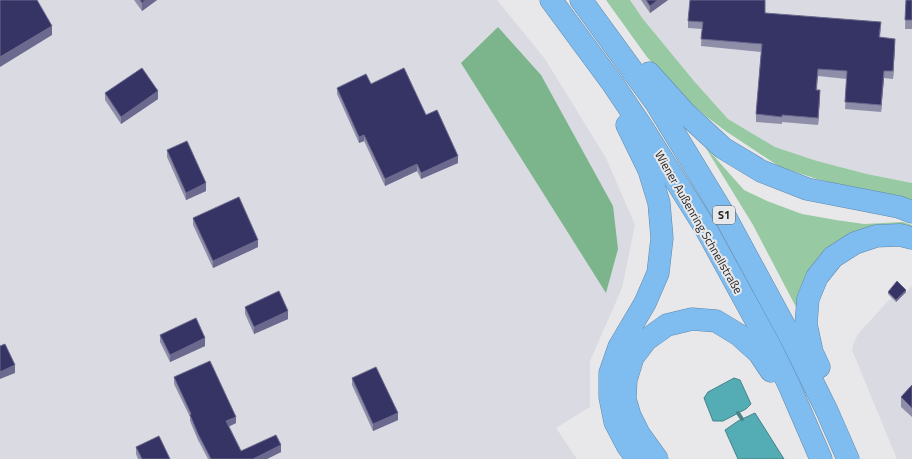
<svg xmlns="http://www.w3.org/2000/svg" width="912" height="459" viewBox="0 0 912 459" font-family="'Titillium Web',sans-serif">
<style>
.built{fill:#d9dae2}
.green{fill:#97c9a3}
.forest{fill:#7cb58b}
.water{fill:#54acb4;stroke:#468489}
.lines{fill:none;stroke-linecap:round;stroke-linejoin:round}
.stream{stroke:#468489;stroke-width:4}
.highway-casing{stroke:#6088aa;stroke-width:23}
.highway{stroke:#7fbdf1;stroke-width:22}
.wall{fill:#8f8ea8}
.shaded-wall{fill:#6b698d}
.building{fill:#363365;stroke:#6b698d}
.labels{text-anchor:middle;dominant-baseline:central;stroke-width:4;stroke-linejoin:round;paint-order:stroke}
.shield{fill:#e8e8ea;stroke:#606061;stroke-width:1}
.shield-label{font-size:11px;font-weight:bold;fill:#252526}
.street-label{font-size:12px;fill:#252526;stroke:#e8e8ea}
</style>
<rect width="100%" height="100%" fill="#e8e8ea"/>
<g class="built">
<polygon points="0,0 497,0 545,59 606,158 635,225 622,288 590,361 590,407 556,428 577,459 0,459"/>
<polygon points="630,0 912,0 912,183 867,174 817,161 775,147 728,119 694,81 643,19"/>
<polygon points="912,286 912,459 897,459 852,350 853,345 858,334 891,298 888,294 906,292"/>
</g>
<g class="green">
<polygon points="606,0 630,0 643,19 694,81 728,119 775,147 817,161 867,174 912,183 912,204 872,193 817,179 780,167 727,132 707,117 680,94 647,57"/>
<polygon points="704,145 744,190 767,201 802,214 836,220 864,224 903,222 912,225 912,230 863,232 797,309 753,225"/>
</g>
<polygon class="forest" points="498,27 541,75 613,206 618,249 606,293 461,63"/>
<g class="water">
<polygon points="734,378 740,380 751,404 746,409 723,421 713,421 704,398 708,392"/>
<polygon points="755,413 784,459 738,459 725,430 738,421"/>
</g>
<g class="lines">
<polyline class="stream" points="738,413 742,419"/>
<defs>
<g id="highway">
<polyline points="551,0 613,84 644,130 706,229 771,348 789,385 821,459"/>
<polyline points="581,0 656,103 726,218 791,338 827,411 848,459"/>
<polyline points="649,73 685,113 723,148 761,171 807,189 899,207 912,212"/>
<polyline points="627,125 649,170 659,203 662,238 658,273 645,303 619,347 610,373 610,397 615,422 627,445 637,459"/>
<polyline points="819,367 812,352 806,324 808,299 817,277 833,257 855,243 876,236 900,235 912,238"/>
<polyline points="657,459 639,434 630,416 625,399 626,380 633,357 646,340 667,325 692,319 716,321 739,335 759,353 771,371"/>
</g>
</defs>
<use href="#highway" class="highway-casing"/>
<use href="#highway" class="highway"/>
</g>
<g class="wall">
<polygon points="134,0 157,0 142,11"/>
<polygon points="641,0 668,0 650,13"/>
<polygon points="904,0 912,0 912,29 905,29 906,0"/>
<polygon points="765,13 881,29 880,37 895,46 893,79 884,78 881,112 845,109 847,79 818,76 817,90 820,97 818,125 782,122 782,124 756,122 756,114 761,52 701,46 702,29 688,28 688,21"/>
<polygon points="371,84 426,115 458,163 421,179 417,171 385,186 364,141 359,143 337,94 337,88"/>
<polygon points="105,93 158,99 121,124 105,100"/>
<polygon points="167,150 206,191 186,200 167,157"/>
<polygon points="193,218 258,247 213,268 193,225"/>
<polygon points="888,292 906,292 896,302 888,294"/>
<polygon points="245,307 288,319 254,334 245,314"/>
<polygon points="160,335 205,346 170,362 160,342"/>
<polygon points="174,377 236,423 229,426 241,451 281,452 267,459 208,459 198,440 190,421 190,417 174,384"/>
<polygon points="352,378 398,420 373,431 352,385"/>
<polygon points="912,385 912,417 901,407 901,397"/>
<polygon points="136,447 170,459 138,459 136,454"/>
</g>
<g class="shaded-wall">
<polygon points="146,0 157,0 142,11 142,3"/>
<polygon points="658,0 668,0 650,13 650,6"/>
<polygon points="52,26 52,35 0,67 0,57"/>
<polygon points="895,39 895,46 893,79 893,71"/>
<polygon points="884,71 884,78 881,112 881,105"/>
<polygon points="820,90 820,97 818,125 818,118"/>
<polygon points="158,91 158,99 121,124 121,117"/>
<polygon points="364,135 364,141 359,143 359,137"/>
<polygon points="458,156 458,163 421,179 421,173"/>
<polygon points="417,164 417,171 385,186 385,179"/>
<polygon points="206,183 206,191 186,200 186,193"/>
<polygon points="258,240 258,247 213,268 213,261"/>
<polygon points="906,290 906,292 896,302 896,300"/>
<polygon points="288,311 288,319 254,334 254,327"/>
<polygon points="205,338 205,346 170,362 170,355"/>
<polygon points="15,365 15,373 0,379 0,372"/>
<polygon points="398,413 398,420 373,431 373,424"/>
<polygon points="236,417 236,423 226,428 226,421"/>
<polygon points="281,445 281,452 267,459 253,459"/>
</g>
<g class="building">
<polygon points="0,0 37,0 52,26 0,57"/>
<polygon points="140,0 146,0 142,3"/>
<polygon points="646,0 658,0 650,6"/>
<polygon points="690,0 765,0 765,13 881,22 879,37 895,39 893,71 884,71 881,105 845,102 847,71 818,69 816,90 820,90 818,118 782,115 782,117 756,114 762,44 701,39 703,22 688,21"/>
<polygon points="906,0 912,0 912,20 905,20"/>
<polygon points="142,68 158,91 121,117 105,93"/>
<polygon points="404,68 426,115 437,110 458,156 421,173 417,164 385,179 364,135 359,137 337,88 366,74 371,84"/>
<polygon points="187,141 206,183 186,193 167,150"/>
<polygon points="239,197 258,240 213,261 193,218"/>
<polygon points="897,281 906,290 896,300 888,292"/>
<polygon points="279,291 288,311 254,327 245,307"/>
<polygon points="196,318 205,338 170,355 160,335"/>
<polygon points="5,344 15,365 0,372 0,346"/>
<polygon points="210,361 236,417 226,421 241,451 276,435 281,445 253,459 211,459 198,434 190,415 191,414 174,377"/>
<polygon points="376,367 398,413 373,424 352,378"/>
<polygon points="912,385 912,408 901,397"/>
<polygon points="159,436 170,459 142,459 136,447"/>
</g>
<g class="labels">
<rect class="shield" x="713" y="206" width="22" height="18" rx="3"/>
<g class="shield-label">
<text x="724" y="215">S1</text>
</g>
<g class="street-label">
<text transform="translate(699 222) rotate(60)">Wiener Außenring Schnellstraße</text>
</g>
</g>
</svg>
